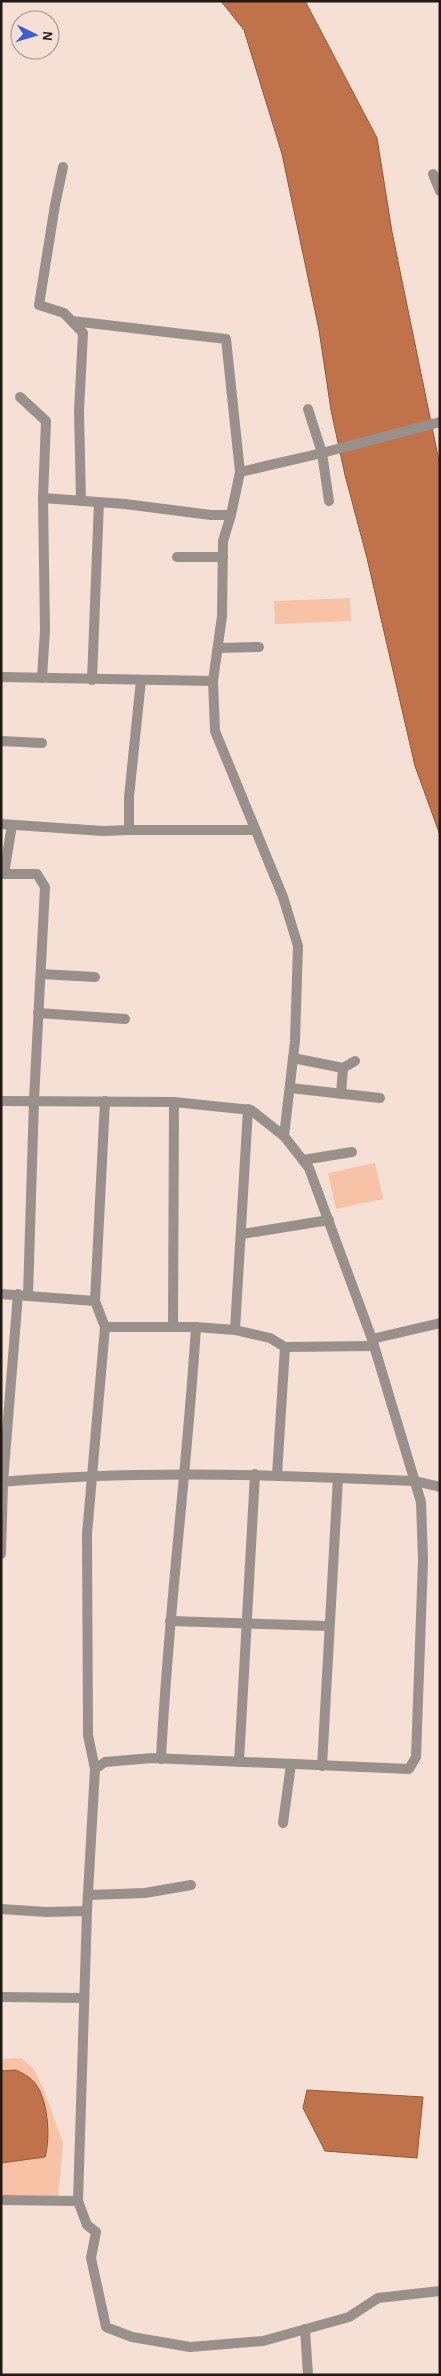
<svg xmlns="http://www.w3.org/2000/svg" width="441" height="2376" viewBox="0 0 441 2376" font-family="'Alegreya Sans',sans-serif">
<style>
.green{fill:#f7c2a6}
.water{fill:#c0734a;stroke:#90583a}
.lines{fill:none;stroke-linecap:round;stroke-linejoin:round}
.minor{stroke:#99908b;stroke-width:10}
</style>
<rect width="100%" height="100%" fill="#f6e0d5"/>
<g class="green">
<polygon points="350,598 351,621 275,624 274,601"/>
<polygon points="375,1163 383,1199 336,1209 328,1173"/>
<polygon points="21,2058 33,2068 43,2088 63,2143 58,2196 1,2195 1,2059"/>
</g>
<g class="water">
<polygon points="221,1 305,1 377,138 392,232 440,466 440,835 415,766 367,558 345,475 331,410 319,330 282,154 244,30"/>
<path d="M16,2070C22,2073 28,2076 33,2081C48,2096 51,2137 45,2157L1,2163V2071Z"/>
<polygon points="307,2090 423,2097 417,2158 325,2151 303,2108"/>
</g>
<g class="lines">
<g class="minor">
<polyline points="63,167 55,205 39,305 64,313 83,333 79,411 81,501"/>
<polyline points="433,174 440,191"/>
<polyline points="72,321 226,339 240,472"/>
<polyline points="20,397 46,421 43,498"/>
<polyline points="308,409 322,453 329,501"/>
<polyline points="231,515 223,541 222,616 213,681 215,731 283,897 298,946 295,1041 284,1136"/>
<polyline points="177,557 223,557"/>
<polyline points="218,648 259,647"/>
<polyline points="1,677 213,681"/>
<polyline points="42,678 45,630 43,498 125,504 211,515 231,515 240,472 322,453 440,422"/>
<polyline points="92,680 99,502"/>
<polyline points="1,741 42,743"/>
<polyline points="1,824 103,831 129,830 129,797 141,680"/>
<polyline points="129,830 255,830"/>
<polyline points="1,874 37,874 45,887 34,1100 28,1295"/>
<polyline points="4,874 12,825"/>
<polyline points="41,974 95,977"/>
<polyline points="38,1013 125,1019"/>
<polyline points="293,1058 343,1068 341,1094"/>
<polyline points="343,1068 355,1061"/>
<polyline points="290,1088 380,1098"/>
<polyline points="1,1101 174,1102 251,1110 284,1136 309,1168 372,1339 421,1502 423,1560 416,1757 409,1769 152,1758 105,1762 95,1769 87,1911 78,2201 87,2225 96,2232 91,2258 106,2327 132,2337 190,2347 263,2341 349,2317 378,2298 440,2291"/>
<polyline points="303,1160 352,1152"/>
<polyline points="242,1234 329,1220"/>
<polyline points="1,1294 95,1301 105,1327 196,1327 235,1330 270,1338 285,1347 374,1346"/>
<polyline points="95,1301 105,1101"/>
<polyline points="173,1327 174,1102"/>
<polyline points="235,1330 248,1109"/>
<polyline points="372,1339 440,1323"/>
<polyline points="277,1475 285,1347"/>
<path d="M1,1482C113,1472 225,1473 338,1478"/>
<polyline points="1,1554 3,1482 18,1294"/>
<polyline points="170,1621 328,1626"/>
<path d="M161,1759C168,1614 187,1471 196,1327"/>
<polyline points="239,1762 255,1474"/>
<polyline points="322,1766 338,1478 415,1481 440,1487"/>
<polyline points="95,1769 88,1735 87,1534 105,1327"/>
<polyline points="283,1823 291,1764"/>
<polyline points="89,1895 145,1893 191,1885"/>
<polyline points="1,1909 46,1912 87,1911"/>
<polyline points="1,1997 84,1998"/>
<polyline points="1,2200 78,2201"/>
<polyline points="305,2329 308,2375"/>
</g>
</g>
<rect width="441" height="2376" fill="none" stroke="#211916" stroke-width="5"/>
<g transform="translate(35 35) rotate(95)"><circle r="24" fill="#f6e0d5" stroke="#a19089"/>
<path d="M0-4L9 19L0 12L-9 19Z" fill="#3a5fd0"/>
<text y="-8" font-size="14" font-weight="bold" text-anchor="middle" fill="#211916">N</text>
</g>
</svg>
